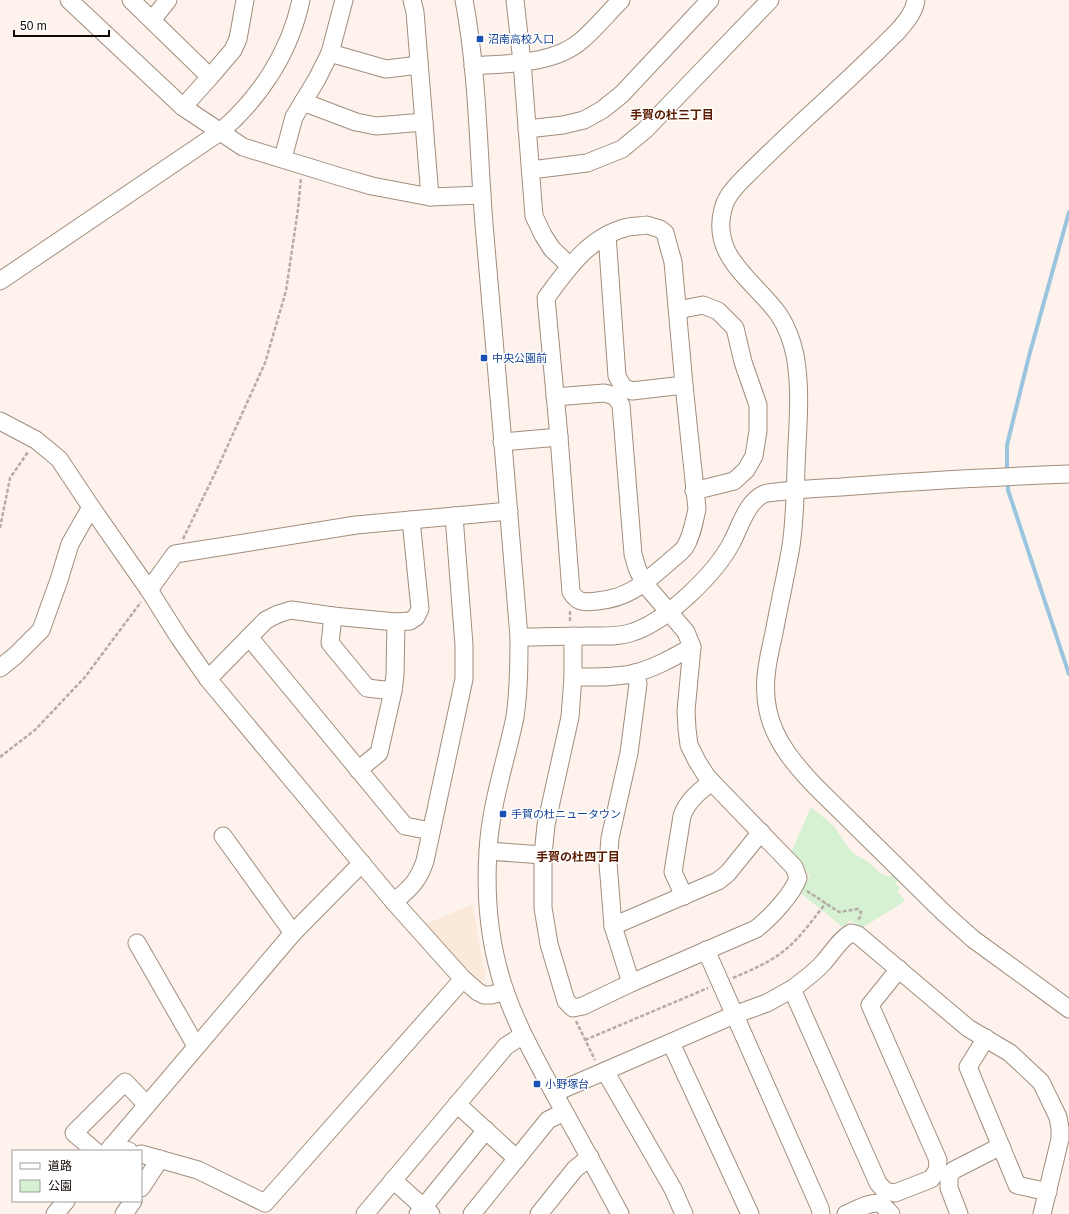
<svg xmlns="http://www.w3.org/2000/svg" width="1069" height="1214" viewBox="0 0 1069 1214" font-family="Helvetica,'Noto Sans JP',sans-serif">
<style>
.built{fill:#fbe9da}
.green{fill:#d5f1d2}
.lines{fill:none;stroke-linecap:round;stroke-linejoin:round}
.stream{stroke:#9bc4df;stroke-width:4}
.minor-casing{stroke:#a28d7b;stroke-width:19}
.path{stroke:#b5aca5;stroke-width:2.5;stroke-dasharray:4 2;stroke-linecap:butt}
.minor{stroke:#fff;stroke-width:17}
.transit-dot{fill:#1a4fb4;stroke:#fff;stroke-width:1.5}
.labels{text-anchor:middle;dominant-baseline:central;stroke-width:3;stroke-linejoin:round;paint-order:stroke}
.transit-label{font-size:11px;fill:#164399;stroke:#fff;text-anchor:start}
.neighbourhood-label{font-size:12px;font-weight:bold;fill:#5b1b00;stroke:#fff}
</style>
<rect width="100%" height="100%" fill="#fdf3ec"/>
<polygon class="built" points="473,904 482,961 485,971 484,980 477,984 426,924"/>
<polygon class="green" points="811,807 834,826 845,843 854,854 867,861 879,872 886,876 891,876 896,871 901,877 895,884 900,888 897,891 905,901 862,928 850,920 844,928 798,891 810,877 791,853"/>
<g class="lines">
<g class="stream">
<polyline points="1007,474 1007,445 1029,356 1069,212"/>
<polyline points="1008,481 1008,490 1069,674"/>
</g>
<defs>
<g id="minor">
<polyline points="69,0 183,107"/>
<polyline points="131,0 210,77 183,107 243,147 344,178 372,186 430,197 482,195"/>
<polyline points="412,0 415,12 430,197"/>
<path d="M464,0C478,74 478,149 484,224C496,362 508,499 519,637C519,664 519,690 515,717C506,761 490,806 488,852C485,897 490,947 505,991C516,1023 532,1052 548,1082C572,1126 597,1170 620,1214"/>
<polyline points="515,0 522,62 534,216 543,235 552,249 570,266"/>
<path d="M916,0C914,13 905,23 897,32C866,63 834,93 802,122C784,139 766,156 748,174C741,181 733,188 728,197C726,200 724,205 723,209C710,257 755,281 779,315C787,327 792,341 795,355C802,393 797,431 796,469C795,496 795,525 790,552C785,579 779,606 774,633C768,659 762,684 768,711C775,742 795,765 816,787L944,913L973,939L1069,1009"/>
<polyline points="152,20 168,0"/>
<polyline points="330,53 386,69 419,65"/>
<path d="M473,66C508,63 554,65 582,40C596,28 608,13 621,0"/>
<polyline points="210,77 233,50 238,39 245,0"/>
<polyline points="303,102 356,122 376,126 424,122"/>
<polyline points="527,129 563,125 584,120 602,110 622,94 710,0"/>
<polyline points="283,158 294,117 317,79 330,53 344,0"/>
<polyline points="531,170 587,163 622,149 645,130 770,0"/>
<path d="M647,225L660,229L665,233L673,262L684,385L697,509C694,522 692,536 685,547C681,553 674,557 669,562C645,582 630,598 597,601C584,602 579,604 571,592L559,437L546,298C568,268 590,236 628,227C634,226 641,226 647,225Z"/>
<polyline points="607,235 617,376 623,387 632,391 684,385"/>
<path d="M0,281L220,132C260,98 290,52 301,0"/>
<polyline points="678,310 703,305 718,311 735,328 743,362 758,405 758,431 754,456 746,470 734,481 694,491"/>
<path d="M555,397L604,393L615,396L621,405L633,554L637,568L644,583L686,632L692,647L686,711L687,729L689,745L697,761L707,777L794,867L798,878C793,894 769,919 756,929L631,983L583,1006L573,1008L566,1001L549,944L543,908V855L546,825L570,717L573,677V636"/>
<polyline points="0,421 36,440 59,459 91,507 149,590 178,636 208,679 394,902 463,979 478,992 484,995 491,995 505,991"/>
<polyline points="502,442 559,437"/>
<polyline points="149,590 175,554 356,525 509,511"/>
<polyline points="333,616 330,643 367,688 393,691"/>
<polyline points="249,637 405,826 431,831"/>
<path d="M519,637C543,637 566,636 590,636C604,636 620,637 633,632C667,621 716,573 732,542C740,527 747,501 764,494C770,492 778,492 785,491C803,489 822,488 841,487C917,481 993,477 1069,474"/>
<polyline points="0,668 15,656 41,630 59,580 70,544 91,507"/>
<path d="M573,677C593,677 615,678 635,673C655,668 674,657 692,647"/>
<polyline points="208,679 266,620 278,614 291,610 333,616 396,622 410,621 416,617 420,609 411,520"/>
<polyline points="358,770 379,753 393,691 395,675 396,622"/>
<polyline points="223,836 293,933 362,863"/>
<polyline points="488,851 543,855"/>
<path d="M684,896L673,872L682,816C687,801 699,791 712,782"/>
<path d="M394,902C410,888 418,882 425,861L464,679V645L454,516"/>
<polyline points="613,926 718,881 728,873 761,832"/>
<polyline points="137,943 196,1046"/>
<polyline points="706,950 820,1208 821,1214"/>
<polyline points="631,983 613,926 608,863 610,838 629,753 638,684 635,673"/>
<path d="M792,989C803,981 814,973 823,963C833,952 839,940 851,933L858,935L968,1028L1010,1053L1041,1082L1058,1117L1060,1128V1139L1042,1214"/>
<polyline points="986,1038 968,1067 1017,1185 1048,1192"/>
<polyline points="671,1043 750,1214"/>
<polyline points="554,1093 605,1071"/>
<polyline points="457,1104 517,1159"/>
<polyline points="112,1146 129,1151"/>
<polyline points="95,1151 74,1133 125,1082 147,1105"/>
<polyline points="108,1151 293,933"/>
<polyline points="141,1154 198,1170 265,1203 463,979"/>
<polyline points="393,1180 431,1214"/>
<polyline points="141,1188 160,1159"/>
<polyline points="55,1214 66,1201"/>
<polyline points="124,1214 133,1201"/>
<polyline points="365,1214 506,1046 523,1035"/>
<polyline points="418,1214 486,1130"/>
<polyline points="472,1214 548,1120 564,1112"/>
<polyline points="539,1214 575,1169 590,1157"/>
<polyline points="684,1214 673,1189 605,1071 734,1015 767,1003 792,989 878,1183 885,1191 895,1193 931,1179 937,1171 938,1160 870,1005 899,969"/>
<path d="M846,1214C854,1211 874,1199 882,1205C885,1207 888,1211 891,1214"/>
<polyline points="959,1214 949,1188 949,1175 954,1170 1001,1146"/>
</g>
</defs>
<use href="#minor" class="minor-casing"/>
<g class="path">
<polyline points="0,528 10,478 28,452"/>
<polyline points="183,539 218,467 265,363 286,291 298,209 301,178"/>
<polyline points="570,611 570,622"/>
<polyline points="0,757 35,730 85,677 141,602"/>
<polyline points="807,891 839,912 858,909 861,912 860,917 858,920"/>
<path d="M733,978C751,970 769,963 785,950C801,937 813,919 826,903"/>
<polyline points="576,1021 595,1060"/>
<polyline points="585,1040 708,988"/>
</g>
<use href="#minor" class="minor"/>
</g>
<g class="transit-dot">
<rect x="476" y="35" width="8" height="8" rx="2"/>
<rect x="480" y="354" width="8" height="8" rx="2"/>
<rect x="499" y="810" width="8" height="8" rx="2"/>
<rect x="533" y="1080" width="8" height="8" rx="2"/>
</g>
<g class="labels">
<g class="transit-label">
<text x="488" y="39">沼南高校入口</text>
<text x="492" y="358">中央公園前</text>
<text x="511" y="814">手賀の杜ニュータウン</text>
<text x="545" y="1084">小野塚台</text>
</g>
<g class="neighbourhood-label">
<text x="672" y="115">手賀の杜三丁目</text>
<text x="578" y="857">手賀の杜四丁目</text>
</g>
</g>
<rect x="12" y="1150" width="130" height="52" fill="#ffffff" stroke="#a09d9b"/>
<rect x="20" y="1163" width="20" height="6" fill="#ffffff" stroke="#a09d9b"/>
<text x="48" y="1170" font-size="12" fill="#110904">道路</text>
<rect x="20" y="1180" width="20" height="12" fill="#d5f1d2" stroke="#a09d9b"/>
<text x="48" y="1190" font-size="12" fill="#110904">公園</text>
<path d="M14 30v6h95v-6" fill="none" stroke="#110904" stroke-width="2"/>
<text x="20" y="30" font-size="12" fill="#110904" stroke="#ffffff" stroke-width="3" paint-order="stroke">50 m</text>
</svg>
